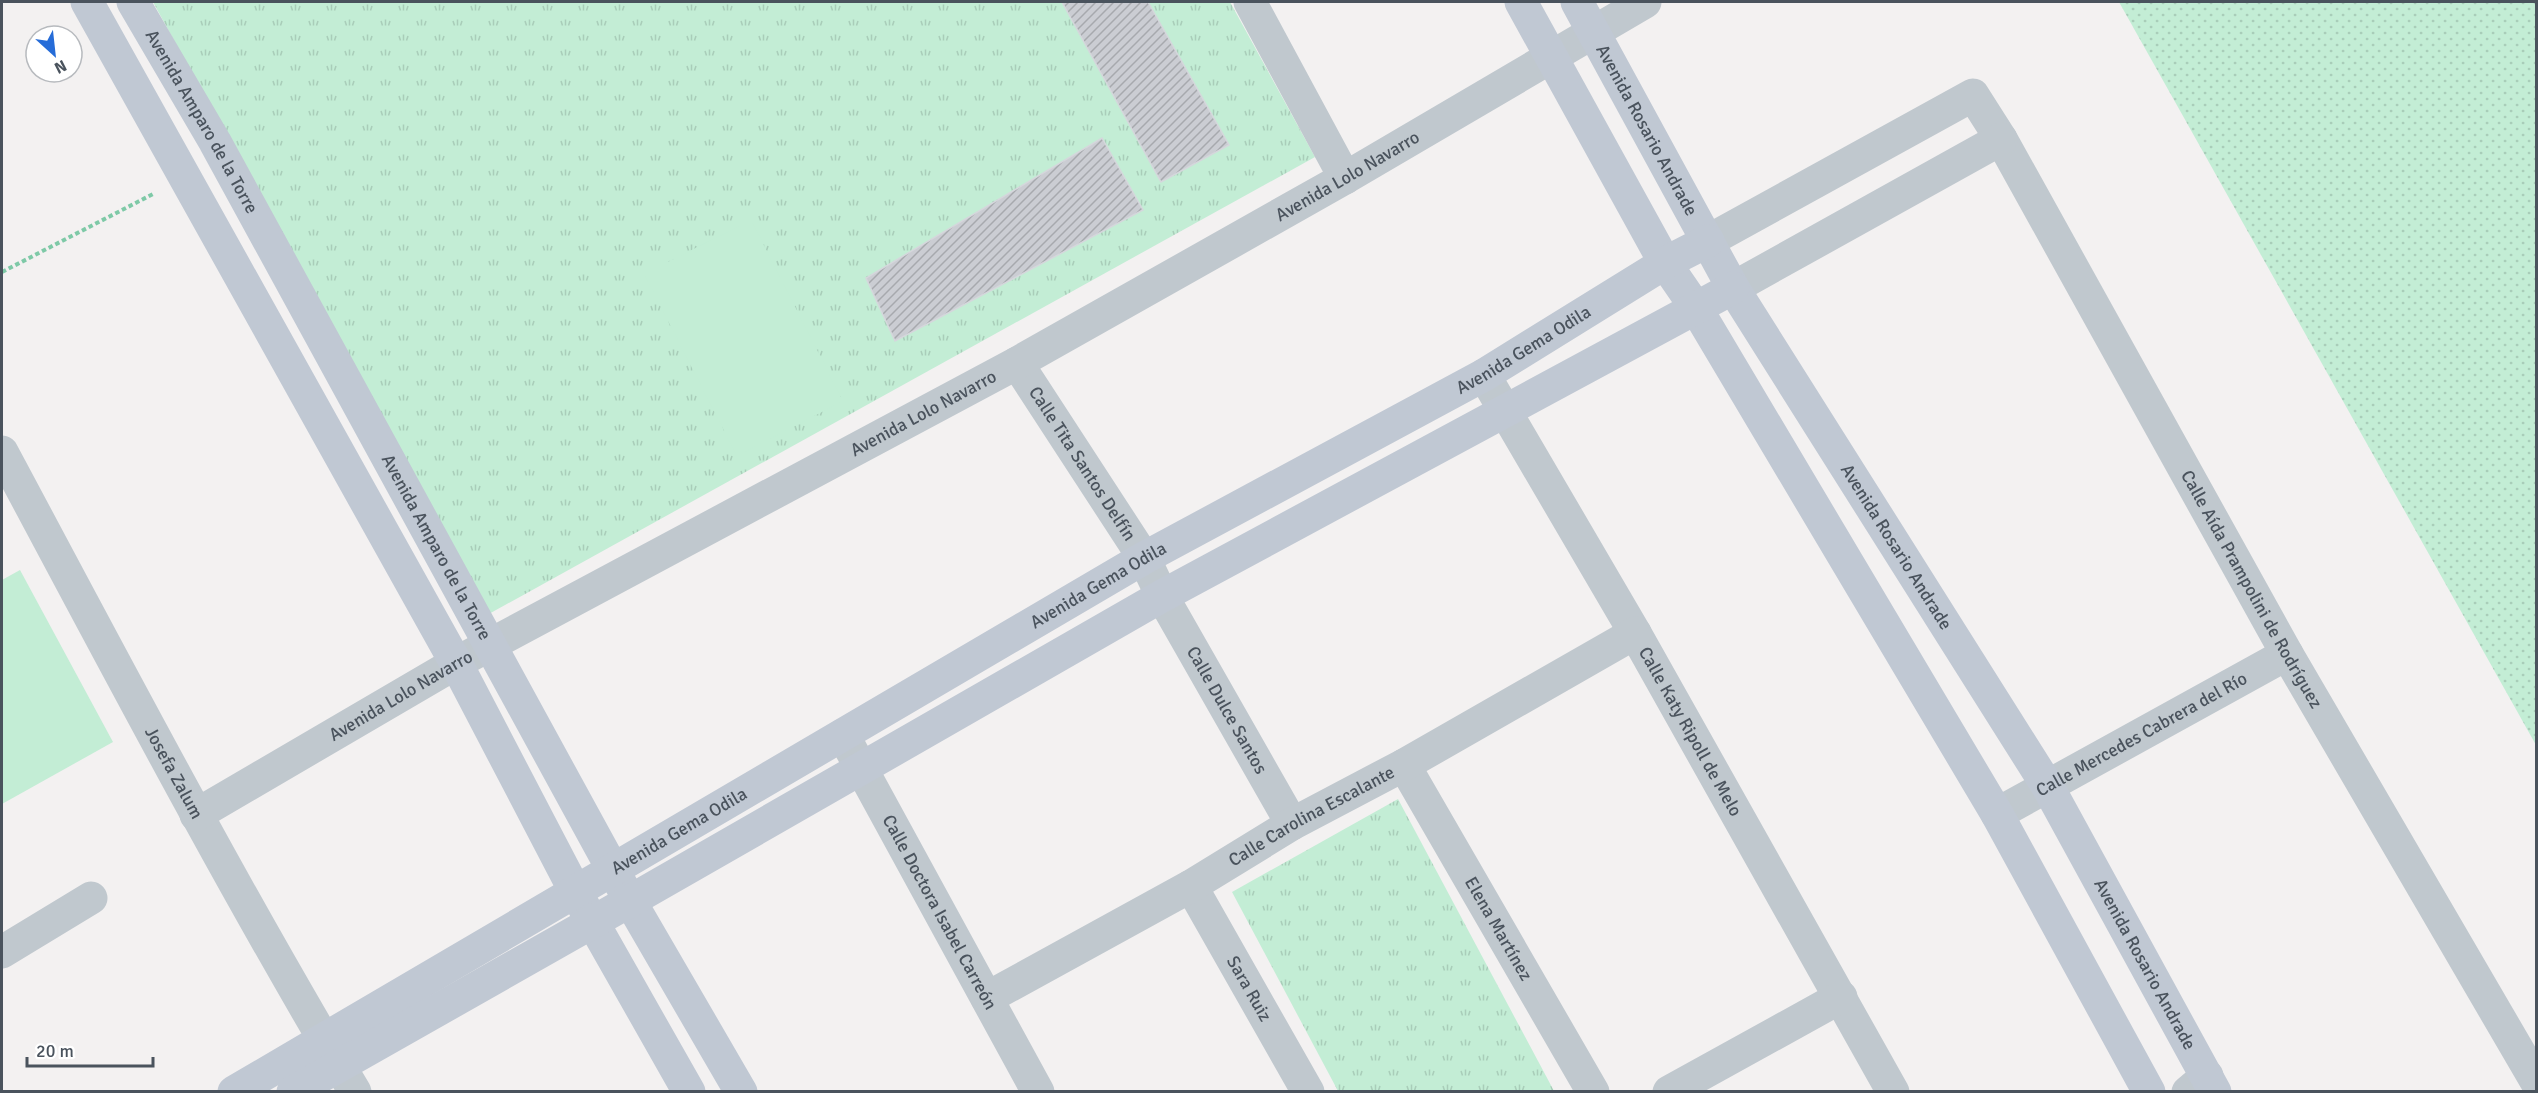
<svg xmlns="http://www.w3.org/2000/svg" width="2538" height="1093" viewBox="0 0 2538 1093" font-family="Signika,sans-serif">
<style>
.grass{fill:url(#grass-dots)}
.park{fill:url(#park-tufts)}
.garden{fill:#c3edd5}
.building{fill:url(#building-hatch);stroke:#d5d7dc;stroke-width:1.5}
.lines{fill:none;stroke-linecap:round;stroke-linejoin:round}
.path{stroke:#7ec9a7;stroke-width:4;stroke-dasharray:4.5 3;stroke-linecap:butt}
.street{stroke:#c0c8ce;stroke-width:33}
.secondary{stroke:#c0c8d3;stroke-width:33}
.labels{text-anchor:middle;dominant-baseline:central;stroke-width:6;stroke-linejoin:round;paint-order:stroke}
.street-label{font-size:18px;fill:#4a535d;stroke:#fff}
</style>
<defs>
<pattern id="grass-dots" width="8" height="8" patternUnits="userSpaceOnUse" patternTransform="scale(1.5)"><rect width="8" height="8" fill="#c3edd5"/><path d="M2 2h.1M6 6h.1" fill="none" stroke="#a9cdb9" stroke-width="1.8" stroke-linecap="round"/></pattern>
<pattern id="park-tufts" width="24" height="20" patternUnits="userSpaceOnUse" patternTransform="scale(1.5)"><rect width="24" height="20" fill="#c3edd5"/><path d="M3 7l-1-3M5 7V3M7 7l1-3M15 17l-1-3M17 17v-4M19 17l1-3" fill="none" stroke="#a9cdb9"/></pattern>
<pattern id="building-hatch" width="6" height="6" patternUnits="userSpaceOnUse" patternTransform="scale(1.5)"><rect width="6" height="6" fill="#cbcdd3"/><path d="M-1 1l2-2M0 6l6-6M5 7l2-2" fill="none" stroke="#a7a9ae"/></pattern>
</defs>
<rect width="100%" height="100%" fill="#f3f1f1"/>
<polygon class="grass" points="2119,2 2536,2 2536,745"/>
<g class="park">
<polygon points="153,2 1230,2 1315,157 487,615"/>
<polygon points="1398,799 1554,1091 1338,1091 1232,892"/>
</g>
<g class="garden">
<polygon points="751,220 843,401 737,456 644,274"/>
<polygon points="20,570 113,742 2,804 2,580"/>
</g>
<g class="building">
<polygon points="1062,2 1148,2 1229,145 1161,182"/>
<polygon points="1102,138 1143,210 895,341 866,278"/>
</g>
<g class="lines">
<polyline class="path" points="2,272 153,194"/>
<g class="street">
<polyline points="1250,2 1345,178"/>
<path id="s1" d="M1708,241L1973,95L2001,139L2287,654L2536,1081"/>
<polyline points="1733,288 2001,139"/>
<path id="s2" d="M1017,363L1144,558L1162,596L1292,824"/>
<path id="s3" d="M1484,375L1635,633L1893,1092"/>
<path id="s4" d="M2,452C117,667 230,883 355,1092"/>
<path id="s5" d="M843,735L1038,1092"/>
<path id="s6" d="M1404,765L1593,1092"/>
<path id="s7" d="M1997,814L2287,654"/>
<path id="s8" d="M196,815L456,663L1017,363L1345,178L1645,2"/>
<path id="s9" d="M1191,886L1308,1092"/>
<polyline points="2,952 91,898"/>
<path id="s10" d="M987,998L1191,886L1292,824L1404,765L1635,633"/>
<polyline points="1669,1092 1841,997"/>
<polyline points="2188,1092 2207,1076"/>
</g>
<g class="secondary">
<polyline points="87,2 456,663 575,891 689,1092"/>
<path id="s11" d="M133,2L215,142L630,901L741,1092"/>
<polyline points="1521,2 1665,263 1696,308 1997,814 2149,1092"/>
<path id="s12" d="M1577,2L1733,288L2048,787L2215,1092"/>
<path id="s13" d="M234,1092L1144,558L1484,375L1665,263L1708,241"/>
<polyline points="293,1092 630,901 1162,596 1733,288"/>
</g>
</g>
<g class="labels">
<g class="street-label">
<text stroke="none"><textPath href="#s11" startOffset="138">Avenida Amparo de la Torre</textPath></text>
<text stroke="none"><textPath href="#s12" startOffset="146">Avenida Rosario Andrade</textPath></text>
<text stroke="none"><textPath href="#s8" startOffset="1317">Avenida Lolo Navarro</textPath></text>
<text stroke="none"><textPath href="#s13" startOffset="1488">Avenida Gema Odila</textPath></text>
<text stroke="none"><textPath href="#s8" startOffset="831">Avenida Lolo Navarro</textPath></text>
<text stroke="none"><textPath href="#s2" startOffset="120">Calle Tita Santos Delfín</textPath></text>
<text stroke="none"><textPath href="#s12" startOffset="632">Avenida Rosario Andrade</textPath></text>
<text stroke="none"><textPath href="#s11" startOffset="624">Avenida Amparo de la Torre</textPath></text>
<text stroke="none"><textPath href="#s13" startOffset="1002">Avenida Gema Odila</textPath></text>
<text stroke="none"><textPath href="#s1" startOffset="870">Calle Aída Prampolini de Rodríguez</textPath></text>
<text stroke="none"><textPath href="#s8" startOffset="237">Avenida Lolo Navarro</textPath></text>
<text stroke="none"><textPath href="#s2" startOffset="406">Calle Dulce Santos</textPath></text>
<text stroke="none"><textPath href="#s3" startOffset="412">Calle Katy Ripoll de Melo</textPath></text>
<text stroke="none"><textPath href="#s7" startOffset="165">Calle Mercedes Cabrera del Río</textPath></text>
<text stroke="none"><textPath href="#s4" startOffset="364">Josefa Zalum</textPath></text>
<text stroke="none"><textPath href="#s10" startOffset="372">Calle Carolina Escalante</textPath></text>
<text stroke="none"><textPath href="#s13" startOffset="516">Avenida Gema Odila</textPath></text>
<text stroke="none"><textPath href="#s5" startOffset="202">Calle Doctora Isabel Carreón</textPath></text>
<text stroke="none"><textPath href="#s6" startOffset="189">Elena Martínez</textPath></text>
<text stroke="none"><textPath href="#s12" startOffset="1118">Avenida Rosario Andrade</textPath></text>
<text stroke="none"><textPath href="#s9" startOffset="118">Sara Ruiz</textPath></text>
</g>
</g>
<rect width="2538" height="1093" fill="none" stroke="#4a535d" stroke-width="6"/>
<g transform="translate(54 54) rotate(153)"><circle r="28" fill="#ffffff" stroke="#b7babe" stroke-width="1.5"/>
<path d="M0-4.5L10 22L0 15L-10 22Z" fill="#266cd8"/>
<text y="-9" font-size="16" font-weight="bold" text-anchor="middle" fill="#4a535d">N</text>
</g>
<path d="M27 1057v9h126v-9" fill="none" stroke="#4a535d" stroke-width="3"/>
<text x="36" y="1057" font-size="18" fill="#4a535d" stroke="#ffffff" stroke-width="4.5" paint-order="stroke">20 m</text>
</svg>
